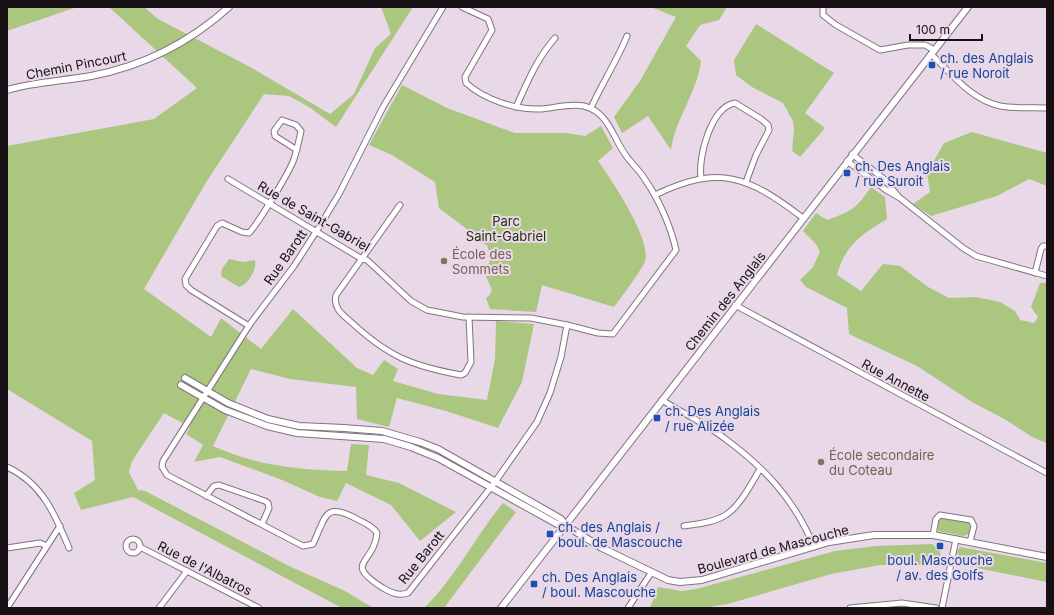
<svg xmlns="http://www.w3.org/2000/svg" width="1054" height="615" viewBox="0 0 1054 615" font-family="Inter,sans-serif">
<style>
.green{fill:#aac67f}
.lines{fill:none;stroke-linecap:round;stroke-linejoin:round}
.minor-casing{stroke:#827380;stroke-width:7}
.tertiary-casing{stroke:#827380;stroke-width:8}
.minor{stroke:#fff;stroke-width:5}
.tertiary{stroke:#fff;stroke-width:6}
.transit-dot{fill:#1a4fb4;stroke:#e9d8e7;stroke-width:1.5}
.education-dot{fill:#8d6e63;stroke:#e9d8e7;stroke-width:1.5}
.labels{text-anchor:middle;dominant-baseline:central;stroke-width:4;stroke-linejoin:round;paint-order:stroke}
.transit-label{font-size:13px;fill:#164399;stroke:#e9d8e7;text-anchor:start}
.street-label{font-size:13px;fill:#171116;stroke:#e9d8e7}
.park-label{font-size:13px;fill:#23300b;stroke:#e9d8e7}
.education-label{font-size:13px;fill:#785e54;stroke:#e9d8e7;text-anchor:start}
</style>
<rect width="100%" height="100%" fill="#e9d8e7"/>
<g class="green">
<polygon points="7,7 77,7 7,31"/>
<path d="M109,7H144L158,19L252,68L330,114L354,94L375,48L391,34L381,7H413L336,127L309,107L289,96L264,94L205,184L144,289L211,337L221,318L261,349L293,309L357,368L373,375L384,360L398,369L393,381L438,394L487,400L495,359L496,321L534,324L522,382L498,428L446,411L397,398L389,427L357,419L356,387L290,379L251,369L213,446C256,466 301,470 347,471L351,444L369,445L366,475L399,483L456,512L420,541L391,505L346,483L337,501L320,497L282,480L220,457L194,462L203,445L186,434L190,427L164,413L132,461L129,472L138,490L145,491L289,566L345,591L373,608H342L133,497L81,510L74,493L95,480L92,441L7,389V146L154,119L197,88Z"/>
<path d="M651,7H727L719,20L700,25L686,46L701,61C697,93 675,119 671,150L648,116L622,133L614,117L640,81L676,17Z"/>
<polygon points="756,24 834,73 805,113 825,128 800,157 792,151 794,130 793,121 783,103 752,87 736,75 734,60"/>
<path d="M402,85L447,108L515,133H566L585,136L601,126L613,148L598,161C611,179 652,240 645,261C642,270 621,297 614,307L542,285L536,312L490,309L486,298L489,296L492,290L485,274L491,257L487,245L474,240L476,236L439,208L435,182L392,155L369,145Z"/>
<polygon points="972,132 1047,153 1047,186 1029,179 997,196 931,216 913,204 930,192 927,173 944,143"/>
<path d="M871,187L885,197L887,219C862,234 845,245 837,275L861,291L883,264L900,266L928,287L949,298L976,297L1000,302L1015,311L1020,320L1034,323L1038,317L1031,307L1040,283H1047V443L1034,438L1006,420L972,402L917,366L849,334L847,308L806,287L800,280L813,267L820,252L816,244L803,231L816,213L827,220C852,211 856,209 871,187Z"/>
<path d="M229,259L243,262L255,260C257,269 249,284 239,287L221,276L222,269Z"/>
<path d="M503,503L516,512L444,608H424C456,577 475,537 503,503Z"/>
<polygon points="943,517 969,523 970,528 969,534 963,536 938,531 938,521"/>
<polygon points="932,544 940,551 941,559 938,565 880,565 831,574 728,604 702,608 650,608 658,587 682,591 696,589 835,551 876,546"/>
<polygon points="960,547 1047,563 1047,582 972,567 960,558 957,552"/>
</g>
<g class="lines">
<defs>
<g id="minor">
<path d="M443,7L383,107L339,194L321,224L294,266L250,324L163,461L162,467L167,475L303,546L313,544C326,517 324,501 357,519C364,523 373,526 377,533C374,565 342,562 383,588C392,593 398,596 408,593L495,482L537,422L550,393L561,357L567,325"/>
<polyline points="823,7 823,15 836,25 880,50 908,45 925,45 934,50"/>
<path d="M931,54C951,73 971,100 1000,106C1015,109 1032,107 1047,108"/>
<path d="M516,107C528,81 536,60 555,38"/>
<path d="M591,108C602,83 617,61 627,36"/>
<polyline points="852,154 884,179 898,196"/>
<polyline points="847,161 886,190 900,198 963,248 976,256 1047,276"/>
<path d="M701,177C698,157 711,107 735,103L761,119L768,125L769,130L756,155L746,182"/>
<path d="M228,179L362,259L367,260L411,301L427,310L463,317L531,318L567,325L598,333L613,334L676,250C671,227 659,200 646,181C641,172 633,165 627,157C613,139 609,112 584,106C570,103 555,108 541,109C516,110 485,100 466,83L465,77L492,30L488,19L462,7"/>
<path d="M655,195C719,164 748,176 803,218"/>
<path d="M400,205L336,295C333,308 342,314 351,322C389,357 412,366 461,375L465,373L471,362L469,317"/>
<polyline points="1035,273 1041,249 1043,246 1047,246"/>
<polyline points="735,305 1047,473"/>
<path d="M249,326L191,290L186,285L185,279L217,226L222,223L242,232L249,233C259,222 289,173 294,159C297,150 299,140 301,131L296,125L282,120L274,131L275,136L297,150"/>
<path d="M662,400C682,413 705,423 724,438C764,467 795,500 814,547"/>
<path d="M7,467C42,483 55,514 69,548"/>
<polyline points="206,496 214,486 219,485 265,501 268,503 269,508 262,524"/>
<path d="M684,526C697,524 712,523 724,516C739,508 751,484 760,469"/>
<polyline points="933,535 936,519 940,515 971,520 974,526 970,542"/>
<circle cx="133" cy="546" r="7"/>
<polyline points="140,547 259,608"/>
<polyline points="7,548 40,543 47,546"/>
<polyline points="7,608 60,526"/>
<polyline points="159,608 187,571"/>
<polyline points="628,608 651,573"/>
<polyline points="850,608 902,603 936,608"/>
<polyline points="942,608 956,539"/>
</g>
<g id="tertiary">
<path d="M7,90C34,82 63,81 91,76C144,66 189,43 229,7"/>
<polyline points="185,378 228,403 268,419 299,426 344,428 382,431 420,442 438,449 549,512 561,519 565,525 602,548 668,580 680,582 702,580 829,542 874,535 933,535 1047,557"/>
<polyline points="181,385 225,410 267,426 297,433 384,439 411,447 438,458 557,524 565,525"/>
<path d="M501,608C656,408 811,207 968,7"/>
</g>
</defs>
<use href="#minor" class="minor-casing"/>
<use href="#tertiary" class="tertiary-casing"/>
<use href="#minor" class="minor"/>
<use href="#tertiary" class="tertiary"/>
</g>
<g class="transit-dot">
<rect x="928" y="61" width="8" height="8" rx="2"/>
<rect x="843" y="169" width="8" height="8" rx="2"/>
<rect x="653" y="414" width="8" height="8" rx="2"/>
<rect x="546" y="530" width="8" height="8" rx="2"/>
<rect x="936" y="542" width="8" height="8" rx="2"/>
<rect x="530" y="580" width="8" height="8" rx="2"/>
</g>
<g class="education-dot">
<circle cx="444" cy="261" r="4"/>
<circle cx="821" cy="462" r="4"/>
</g>
<g class="labels">
<g class="transit-label">
<text x="940" y="58">ch. des Anglais<tspan x="940" dy="15">/ rue Noroit</tspan></text>
<text x="855" y="166">ch. Des Anglais<tspan x="855" dy="15">/ rue Suroit</tspan></text>
<text x="665" y="411">ch. Des Anglais<tspan x="665" dy="15">/ rue Alizée</tspan></text>
<text x="558" y="527">ch. des Anglais /<tspan x="558" dy="15">boul. de Mascouche</tspan></text>
<text x="940" y="560" text-anchor="middle">boul. Mascouche<tspan x="940" dy="15">/ av. des Golfs</tspan></text>
<text x="542" y="577">ch. Des Anglais<tspan x="542" dy="15">/ boul. Mascouche</tspan></text>
</g>
<g class="street-label">
<text transform="translate(76 65) rotate(-11)">Chemin Pincourt</text>
<text transform="translate(314 216) rotate(30)">Rue de Saint-Gabriel</text>
<text transform="translate(285 257) rotate(-55)">Rue Barott</text>
<text transform="translate(725 301) rotate(-52)">Chemin des Anglais</text>
<text transform="translate(896 380) rotate(28)">Rue Annette</text>
<text transform="translate(773 549) rotate(-15)">Boulevard de Mascouche</text>
<text transform="translate(421 557) rotate(-51)">Rue Barott</text>
<text transform="translate(205 568) rotate(27)">Rue de l'Albatros</text>
</g>
<g class="park-label">
<text x="506" y="221">Parc<tspan x="506" dy="15">Saint-Gabriel</tspan></text>
</g>
<g class="education-label">
<text x="452" y="254">École des<tspan x="452" dy="15">Sommets</tspan></text>
<text x="829" y="455">École secondaire<tspan x="829" dy="15">du Coteau</tspan></text>
</g>
</g>
<rect width="1054" height="615" fill="none" stroke="#171116" stroke-width="16"/>
<path d="M910 34v6h72v-6" fill="none" stroke="#171116" stroke-width="2"/>
<text x="916" y="34" font-size="12" fill="#171116" stroke="#e9d8e7" stroke-width="3" paint-order="stroke">100 m</text>
</svg>
